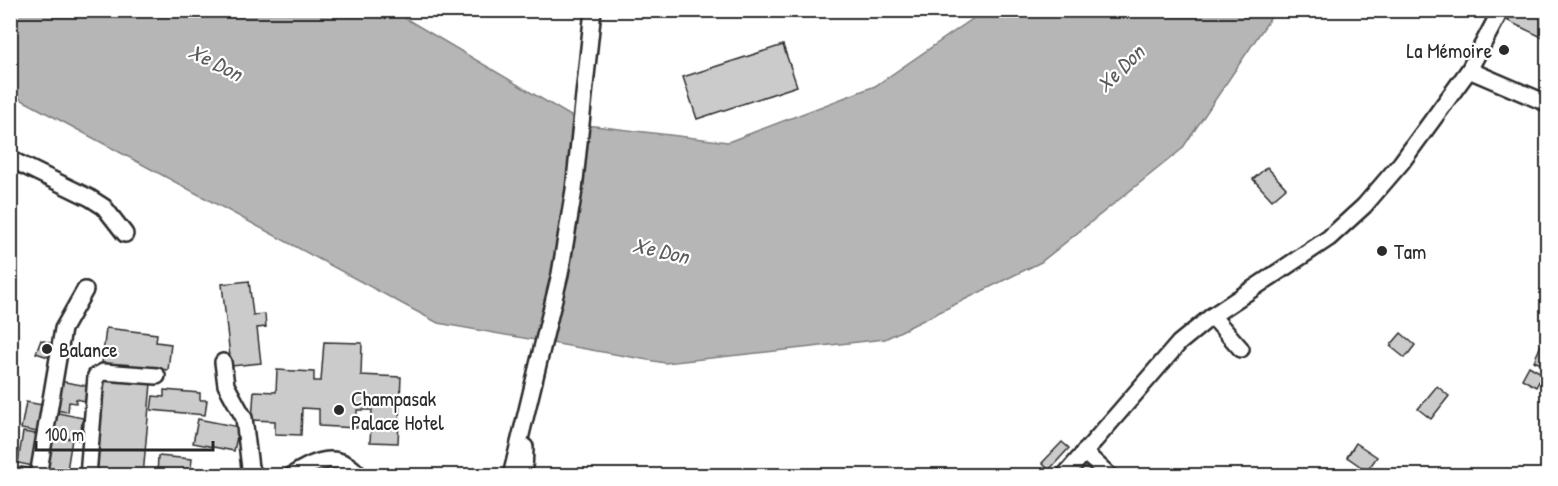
<svg xmlns="http://www.w3.org/2000/svg" width="1558" height="486" viewBox="0 0 1558 486" font-family="'Patrick Hand',sans-serif">
<style>
.water{fill:#b6b6b6;stroke:#7e7e7e;stroke-width:1.5}
.building{fill:#cbcbcb;stroke:#2b2b2b;stroke-width:1.5}
.lines{fill:none;stroke-linecap:round;stroke-linejoin:round}
.minor-casing{stroke:#2b2b2b;stroke-width:20}
.minor{stroke:#fff;stroke-width:15}
.poi-dot{fill:#2b2b2b;stroke:#fff;stroke-width:2}
.labels{text-anchor:middle;dominant-baseline:central;stroke-width:4.5;stroke-linejoin:round;paint-order:stroke}
.poi-label{font-size:21px;fill:#2b2b2b;stroke:#fff;text-anchor:start}
.water-label{font-size:22px;font-style:italic;fill:#5c5c5c;stroke:#fff}
</style>
<rect width="100%" height="100%" fill="#fff"/>
<filter id="ink" filterUnits="userSpaceOnUse"><feTurbulence type="fractalNoise" baseFrequency=".0167" numOctaves="2"/><feDisplacementMap in="SourceGraphic" scale="12" xChannelSelector="R" yChannelSelector="G"/><feConvolveMatrix kernelMatrix="1 2 1 2 8 2 1 2 1" color-interpolation-filters="sRGB"/></filter>
<g filter="url(#ink)">
<polygon class="water" points="10,11 393,11 586,125 728,142 875,86 984,11 1275,11 1182,149 1041,262 885,339 665,363 438,323 11,94"/>
<g class="building">
<polygon points="1513,10 1539,10 1548,14 1548,40 1508,21"/>
<polygon points="783,45 797,86 697,119 683,77"/>
<polygon points="1267,167 1286,188 1272,200 1253,179"/>
<polygon points="249,281 253,315 265,314 266,327 257,328 261,363 231,366 222,284"/>
<polygon points="106,328 157,334 156,342 171,344 168,370 102,363"/>
<polygon points="1401,333 1415,345 1405,358 1390,346"/>
<polygon points="41,340 55,345 51,358 36,353"/>
<polygon points="324,342 362,343 361,375 401,377 398,443 370,442 372,410 357,410 357,428 319,426 319,409 302,408 301,435 275,434 275,421 252,420 254,391 276,392 277,370 314,372 314,381 321,381"/>
<polygon points="1541,345 1548,348 1548,367 1534,361"/>
<polygon points="1529,366 1543,374 1536,387 1522,379"/>
<polygon points="105,379 151,383 143,476 96,476"/>
<polygon points="59,381 88,386 85,401 76,399 76,403 69,402 68,412 54,410"/>
<polygon points="1437,386 1449,396 1431,419 1418,409"/>
<polygon points="164,390 200,393 200,400 207,400 205,415 151,410 153,396 164,397"/>
<polygon points="26,402 48,406 43,433 21,429"/>
<polygon points="53,412 83,418 79,440 49,434"/>
<polygon points="198,419 239,427 234,451 193,443"/>
<polygon points="23,432 43,435 38,467 18,463"/>
<polygon points="49,435 72,439 66,476 42,476"/>
<polygon points="1062,442 1069,448 1049,470 1042,463"/>
<polygon points="1356,443 1377,457 1367,471 1347,457"/>
<polygon points="158,456 192,459 190,476 157,476"/>
<polygon points="21,467 38,470 37,476 20,476"/>
</g>
<g class="lines">
<defs>
<g id="minor">
<polyline points="447,10 449,11"/>
<polyline points="1469,70 1544,102"/>
<polyline points="10,159 90,198 104,207 125,234"/>
<polyline points="1212,316 1241,349"/>
<polyline points="223,362 226,385 244,418 250,468 256,476"/>
<polyline points="1084,452 1110,476"/>
<polyline points="38,476 63,329 85,290"/>
<polyline points="88,476 96,376 103,372 157,376"/>
<path d="M291,476C315,460 339,450 360,476"/>
<polyline points="511,476 560,274 574,190 593,10"/>
<polyline points="524,476 525,447"/>
<polyline points="1064,476 1179,343 1212,316 1329,238 1364,206 1401,163 1469,70 1501,10"/>
</g>
</defs>
<use href="#minor" class="minor-casing"/>
<use href="#minor" class="minor"/>
</g>
</g>
<g class="poi-dot">
<circle cx="1504" cy="50" r="6"/>
<circle cx="1382" cy="251" r="6"/>
<circle cx="47" cy="349" r="6"/>
<circle cx="339" cy="410" r="6"/>
</g>
<g class="labels">
<g class="poi-label">
<text x="1492" y="50" text-anchor="end">La Mémoire</text>
<text x="1394" y="251">Tam</text>
<text x="59" y="349">Balance</text>
<text x="351" y="398">Champasak<tspan x="351" dy="24">Palace Hotel</tspan></text>
</g>
<g class="water-label">
<text transform="translate(216 62) rotate(27)">Xe Don</text>
<text transform="translate(1120 68) rotate(-44)">Xe Don</text>
<text transform="translate(661 250) rotate(13)">Xe Don</text>
</g>
</g>
<rect width="1558" height="486" fill="none" stroke="#fff" stroke-width="36"/>
<rect x="18" y="18" width="1522" height="450" fill="none" stroke="#2b2b2b" stroke-width="2" filter="url(#ink)"/>
<path d="M36 441v9h177v-9" fill="none" stroke="#2b2b2b" stroke-width="3"/>
<text x="45" y="441" font-size="18" fill="#2b2b2b" stroke="#ffffff" stroke-width="4.5" paint-order="stroke">100 m</text>
</svg>
